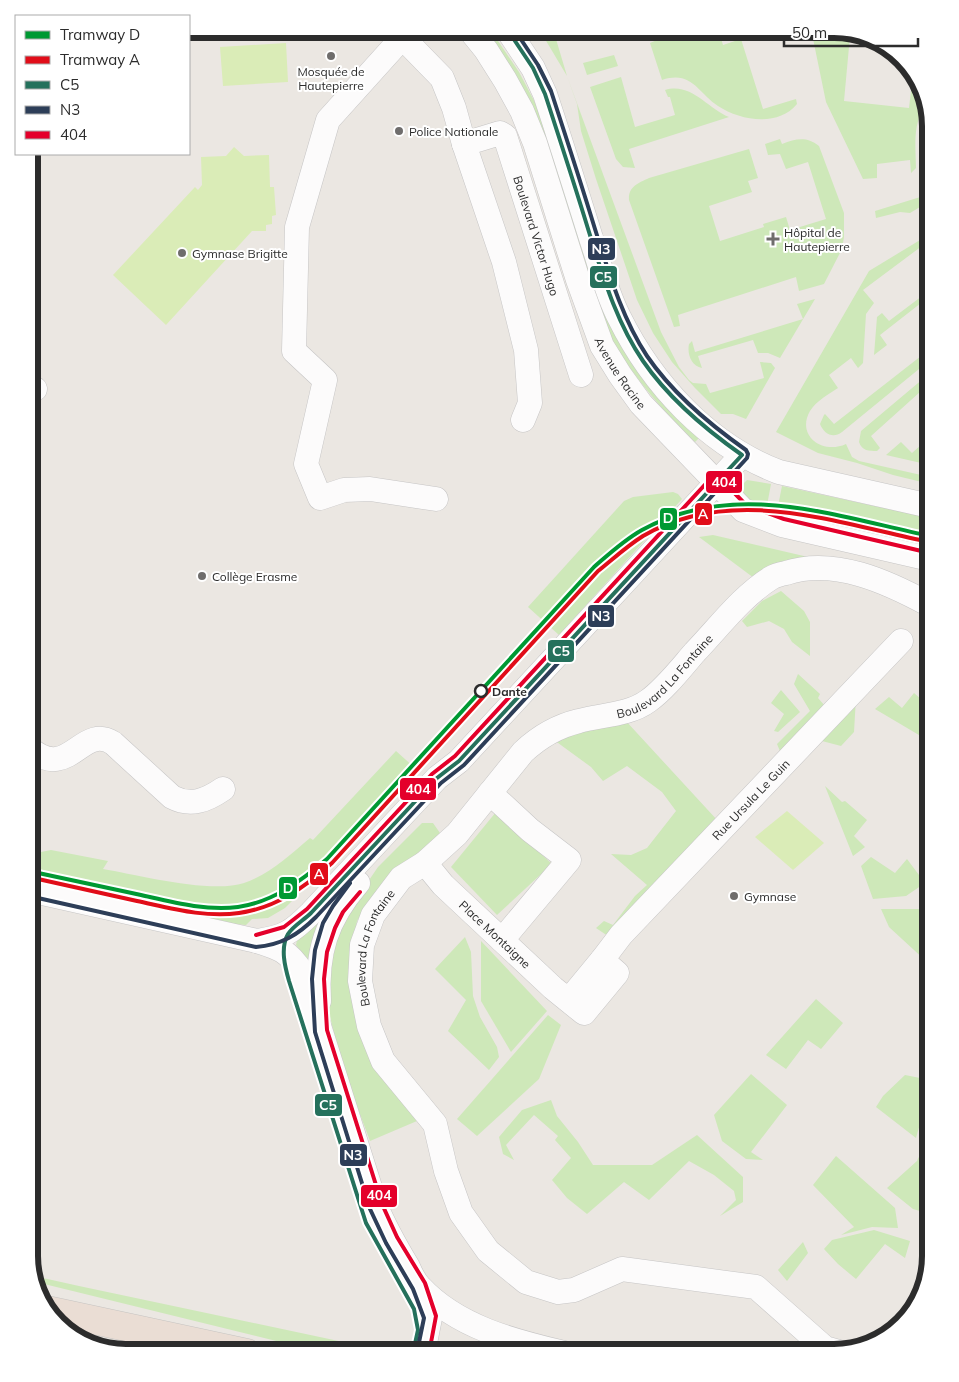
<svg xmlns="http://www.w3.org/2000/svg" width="959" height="1382" viewBox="0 0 959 1382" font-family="Mulish,sans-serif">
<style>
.green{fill:#cee8b9}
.pitch{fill:#daecb7}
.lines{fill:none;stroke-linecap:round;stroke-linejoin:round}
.minor-casing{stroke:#c6c5c5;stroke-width:25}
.highway-casing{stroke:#c6c4c2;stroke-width:29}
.minor{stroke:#fcfbfb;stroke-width:24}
.highway{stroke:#eaddd4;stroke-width:28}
.bus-1-casing{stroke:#fff;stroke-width:8}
.bus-2-casing{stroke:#fff;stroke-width:8}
.bus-3-casing{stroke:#fff;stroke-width:8}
.bus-1{stroke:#25715c;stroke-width:4}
.bus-2{stroke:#2d3e58;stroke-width:4}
.bus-3{stroke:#e4002b;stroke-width:4}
.tram-1-casing{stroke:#fff;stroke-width:8}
.tram-2-casing{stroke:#fff;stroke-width:8}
.tram-1{stroke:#093;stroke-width:4}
.tram-2{stroke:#e10d19;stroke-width:4}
.poi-dot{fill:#6f6d6c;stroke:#fff;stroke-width:2}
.stop-dot{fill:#fff;stroke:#2c2c2c;stroke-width:2.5}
.labels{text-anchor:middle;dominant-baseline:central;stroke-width:4;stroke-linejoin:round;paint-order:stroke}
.poi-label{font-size:12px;fill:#2c2c2c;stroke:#fff;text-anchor:start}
.street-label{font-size:12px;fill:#2c2c2c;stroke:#fff}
.stop-label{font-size:12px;font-weight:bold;fill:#2c2c2c;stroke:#fff;text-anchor:start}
.rim{fill:none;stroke:#2c2c2c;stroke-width:6}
.line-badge{stroke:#fff;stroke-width:2}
.badge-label{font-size:14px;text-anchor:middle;font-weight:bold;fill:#fff}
</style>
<rect width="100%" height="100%" fill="#ebe7e2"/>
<g class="green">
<path d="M480,29H490L519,72L540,112L578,227L701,436L695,442C662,410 635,379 611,339Z"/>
<polygon points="539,29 553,29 567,76 661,332 679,367 689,380 693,383 706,384 710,393 764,378 760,362 771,363 775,368 746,419 733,414 721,414 695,388 672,362 653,333 637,300 596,179 581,131 577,104 567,76"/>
<polygon points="569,29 622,29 585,40 570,32"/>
<path d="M654,29H718L723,45L741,39L763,109L796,99L797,104C778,127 741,121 718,106C698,93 692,70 662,80L650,43L657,40Z"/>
<path d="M811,29H839L867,37L850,36L844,101L909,108L913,73L917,78L925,107C912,124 916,148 916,168L911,173L910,160L877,164V178L863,179L826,102Z"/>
<polygon points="614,55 618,66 587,75 583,63"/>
<path d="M621,77L635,127L675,115L670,97H668L665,90C691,82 707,108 729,117L629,149L635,168L623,167L616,159L590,87Z"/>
<path d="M780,139L782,144C796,139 806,136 819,146L844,213V237L842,249L824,284L799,291L796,277L678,315L680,326L674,327L629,200C628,187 638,183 649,178L749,149L758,178L748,181L752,192L709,206L720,241L764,227L763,224L786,217L790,230L826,219L808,162L786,169L780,154L768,155L765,144Z"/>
<polygon points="930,194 930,201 910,213 900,212 876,218 875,211"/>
<path d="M930,234V240L863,290L874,303L866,314L863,363L858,368L851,358L829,375L838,388C829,394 816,401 810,411C796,435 822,455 846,444L852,457L859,461L930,477V484L893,475L857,463L818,453L776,432L869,271Z"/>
<polygon points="930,290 930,296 880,335 887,345 874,355 877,317 882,313 889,321"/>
<path d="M815,299L780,358L768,353H758L753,340L698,356L702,368C691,366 687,354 689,344L692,341L695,352L803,319L797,304Z"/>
<path d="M930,349V360L842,432C833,439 824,434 820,424L824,415L825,414L834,424Z"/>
<path d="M930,373V383L871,436L880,448L877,451C869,451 862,451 859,442L861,431Z"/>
<polygon points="930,437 930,465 886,455 901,442 912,453"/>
<path d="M747,480L771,484L766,511C757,507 742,496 741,486Z"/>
<polygon points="782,486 930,518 930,551 776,516"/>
<polygon points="673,492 678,494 682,499 559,635 528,607 624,501 633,497"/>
<polygon points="713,535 821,560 758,581 699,537"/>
<polygon points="781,591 804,611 810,622 810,656 792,642 784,629 769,621 747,627 742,621 762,601"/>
<polygon points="798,674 820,694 818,698 831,713 857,680 854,732 841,746 822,741 782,756 777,744 810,711 794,684"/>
<polygon points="781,690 800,712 778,732 774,731 784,714 771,703"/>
<polygon points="914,693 930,707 930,730 924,738 875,709 889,697 902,708"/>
<polygon points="625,720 718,821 614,940 596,928 604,921 613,925 635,896 647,885 611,854 631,855 647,848 676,811 662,792 627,766 603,781 591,767 554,740"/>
<path d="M396,751L415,768L323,870L285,908L268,918L252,919L246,925L234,924L29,880V851L36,853L51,850L108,861L103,869C138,875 211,894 244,883C270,874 290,855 310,838L313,840Z"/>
<polygon points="825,786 842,802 845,801 867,820 854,836 865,847 853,856"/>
<polygon points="496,812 552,864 497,915 451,867"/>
<polygon points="422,823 433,823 440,833 439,842 395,871 371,898 357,921 349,961 354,1004 383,1078 417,1121 370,1141 342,1066 322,984 329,939 378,867"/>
<polygon points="871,857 895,873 907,859 925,883 906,896 873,899 861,866"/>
<polygon points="341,895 309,961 296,945 298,936"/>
<polygon points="881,909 930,909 930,959 927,962 889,927"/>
<polygon points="465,937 471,952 473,996 480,1017 497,1047 499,1057 489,1070 448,1031 466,1000 435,969"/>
<polygon points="481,941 547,1011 511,1052 481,1001"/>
<polygon points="816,999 843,1023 821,1049 808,1040 786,1069 766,1055"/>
<polygon points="548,1015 561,1025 539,1079 477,1136 457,1119"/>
<polygon points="751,1074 787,1105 751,1152 763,1160 746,1159 722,1141 714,1115"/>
<polygon points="905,1075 930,1080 930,1088 916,1138 876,1107 883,1096"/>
<polygon points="551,1100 557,1116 578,1142 593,1165 652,1165 697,1135 743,1177 743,1202 720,1216 736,1200 734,1191 714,1175 689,1161 649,1200 624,1182 587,1214 567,1198 552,1180 571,1158 555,1140 558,1136 534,1115 506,1145 514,1160 503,1154 499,1137 522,1110"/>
<polygon points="927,1139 930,1142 930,1214 913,1209 887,1188 917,1161"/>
<polygon points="836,1156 895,1208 898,1228 872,1227 841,1235 854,1227 813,1185"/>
<polygon points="874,1230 910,1241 905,1258 885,1244 856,1279 838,1264 824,1249 832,1240"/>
<polygon points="803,1242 808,1253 787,1281 778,1270"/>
<polygon points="34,1276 79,1286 395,1353 325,1353 36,1282"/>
</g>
<g class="pitch">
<polygon points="286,43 288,82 223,86 220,47"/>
<polygon points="234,147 244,156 269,155 270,187 274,187 276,215 272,216 272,224 266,225 266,231 252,231 166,325 113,275 195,187 198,190 202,185 201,157 226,156"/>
<polygon points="787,811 824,843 793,870 755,837"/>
</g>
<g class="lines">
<defs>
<g id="minor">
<polyline points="410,29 328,120 297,227 294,351 325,380 306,464 320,498 344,490 370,489 436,499"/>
<path id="s1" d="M469,29L486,50L505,80L522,111L535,143L578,280L602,346L620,375L641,404L743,510L782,525L930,559"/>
<path d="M507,29L533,68L545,94C561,142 576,190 591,238C600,264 606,292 619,317C652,384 708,445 779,472L930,506"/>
<polyline points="403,38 442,78 454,108 464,144 504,262 526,350 530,403 523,420"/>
<path id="s2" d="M464,144L500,133L505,136L581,375"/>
<polyline points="29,389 35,389"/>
<path d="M29,748C69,783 81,723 113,743L172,797C191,807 207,800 223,789"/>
<polyline points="490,793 530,830 569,860 502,940"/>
<path id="s3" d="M425,863L443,885L553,988L584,1013L617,973L602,960L569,1000"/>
<path d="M29,890L257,941C280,948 288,951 302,972L376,1206C385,1228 396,1247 408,1267C411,1274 415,1282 420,1287C457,1327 513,1341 564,1353"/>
<path d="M257,941C284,937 291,933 311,913L437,778L459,761L742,455"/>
<path id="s4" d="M602,960L621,935L901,641"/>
<path d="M319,1001C316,953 326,920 358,883"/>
<polyline points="419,1287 430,1318 423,1353"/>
<path id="s5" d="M839,1352L825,1348L756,1287L622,1269L574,1290L558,1292L526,1282L488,1251L461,1213L446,1171L435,1124L383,1061L369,1026L360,981L362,945L373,915L401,878L425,863L457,834L523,752C539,737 558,726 579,721C601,715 629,715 648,701C665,689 681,668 695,652C719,627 742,596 771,578C776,575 781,574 786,573C834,557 888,582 930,605"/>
</g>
<polyline id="highway" points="47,1310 247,1353"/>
</defs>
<use href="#minor" class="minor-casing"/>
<use href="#highway" class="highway-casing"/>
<use href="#minor" class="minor"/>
<use href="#highway" class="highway"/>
<defs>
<path id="bus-1" d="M413,1353L418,1330L414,1309L366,1223L289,981C285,967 280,948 288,934C293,926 304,920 311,913L437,778L459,761L742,455C705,429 669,399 643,361C616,322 603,276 589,232C575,186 560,140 545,94L533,68L507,29"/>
<g id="bus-2">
<polyline points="350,883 333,906 323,923 315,950 312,979 315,1032 370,1209 386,1243 413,1289 424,1318 417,1352"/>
<path d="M29,896L256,947C281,945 298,935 316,917L441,783L464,765L747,458L748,454L746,450C709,424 673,394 647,356C622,318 609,273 595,229C581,183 566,137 551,91L538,65L514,29"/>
</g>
<g id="bus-3">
<polyline points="360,892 343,912 335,928 327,952 324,979 327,1030 382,1204 397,1237 425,1283 436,1316 429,1353"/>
<polyline points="256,935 284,927 307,909 432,774 455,756 712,477 719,477 746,505 784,519 930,553"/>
</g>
</defs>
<use href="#bus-1" class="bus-1-casing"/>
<use href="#bus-2" class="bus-2-casing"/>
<use href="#bus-3" class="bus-3-casing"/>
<use href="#bus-1" class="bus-1"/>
<use href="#bus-2" class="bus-2"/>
<use href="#bus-3" class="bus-3"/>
<defs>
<path id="tram-1" d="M29,871C66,879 103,887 141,895C172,902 205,911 238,907C273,902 301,881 327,859L594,567C609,554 624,540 642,530C735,479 834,516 930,536"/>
<path id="tram-2" d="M29,877C65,885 101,893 137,901C170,908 205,918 239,913C276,908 305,887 332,863L598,571C613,559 627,546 643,536C733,484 836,523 929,542"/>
</defs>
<use href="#tram-1" class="tram-1-casing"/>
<use href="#tram-2" class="tram-2-casing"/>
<use href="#tram-1" class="tram-1"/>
<use href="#tram-2" class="tram-2"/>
</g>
<g class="poi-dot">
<circle cx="331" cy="56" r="5"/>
<circle cx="399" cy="131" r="5"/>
<path d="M770.5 231.5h5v5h5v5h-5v5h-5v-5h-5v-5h5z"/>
<circle cx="182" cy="253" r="5"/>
<circle cx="202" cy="576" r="5"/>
<circle cx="734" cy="896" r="5"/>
</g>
<circle class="stop-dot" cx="481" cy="691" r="6"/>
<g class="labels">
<g class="poi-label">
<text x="331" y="71" text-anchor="middle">Mosquée de<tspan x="331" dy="14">Hautepierre</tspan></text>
<text x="409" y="131">Police Nationale</text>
<text x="784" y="232">Hôpital de<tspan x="784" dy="14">Hautepierre</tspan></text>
<text x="192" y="253">Gymnase Brigitte</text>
<text x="212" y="576">Collège Erasme</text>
<text x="744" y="896">Gymnase</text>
</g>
<g class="street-label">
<text stroke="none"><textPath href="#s2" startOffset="148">Boulevard Victor Hugo</textPath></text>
<text stroke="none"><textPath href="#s1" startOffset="379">Avenue Racine</textPath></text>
<text stroke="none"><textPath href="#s5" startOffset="1154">Boulevard La Fontaine</textPath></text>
<text stroke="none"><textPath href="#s4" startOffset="219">Rue Ursula Le Guin</textPath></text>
<text stroke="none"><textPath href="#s3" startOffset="100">Place Montaigne</textPath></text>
<text stroke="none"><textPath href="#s5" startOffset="734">Boulevard La Fontaine</textPath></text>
</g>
<g class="stop-label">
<text x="492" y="691">Dante</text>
</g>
</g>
<path d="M0 0H959V1382H0ZM126 38H834A88 88 0 0 1 922 126V1256A88 88 0 0 1 834 1344H126A88 88 0 0 1 38 1256V126A88 88 0 0 1 126 38Z" fill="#fff" fill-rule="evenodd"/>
<path class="rim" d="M126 38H834A88 88 0 0 1 922 126V1256A88 88 0 0 1 834 1344H126A88 88 0 0 1 38 1256V126A88 88 0 0 1 126 38Z"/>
<g class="line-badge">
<rect x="587" y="237" width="29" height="24" rx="5" fill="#2d3e58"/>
<rect x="589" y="265" width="29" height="24" rx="5" fill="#25715c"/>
<rect x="705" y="470" width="38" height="24" rx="5" fill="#e4002b"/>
<rect x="694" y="502" width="19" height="24" rx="5" fill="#e10d19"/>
<rect x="659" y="507" width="19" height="24" rx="5" fill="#093"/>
<rect x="587" y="604" width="28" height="24" rx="5" fill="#2d3e58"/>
<rect x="547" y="639" width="28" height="24" rx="5" fill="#25715c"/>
<rect x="399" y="777" width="38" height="24" rx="5" fill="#e4002b"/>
<rect x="309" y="862" width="20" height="24" rx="5" fill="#e10d19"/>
<rect x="278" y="876" width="20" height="24" rx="5" fill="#093"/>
<rect x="314" y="1093" width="29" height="24" rx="5" fill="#25715c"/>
<rect x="339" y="1143" width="29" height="24" rx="5" fill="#2d3e58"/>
<rect x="360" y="1184" width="38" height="24" rx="5" fill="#e4002b"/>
</g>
<g class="badge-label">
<text x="601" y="254">N3</text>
<text x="603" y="282">C5</text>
<text x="724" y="487">404</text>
<text x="703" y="519">A</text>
<text x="668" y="523">D</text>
<text x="601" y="621">N3</text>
<text x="561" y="656">C5</text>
<text x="418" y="794">404</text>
<text x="319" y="879">A</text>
<text x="288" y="893">D</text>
<text x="328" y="1110">C5</text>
<text x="353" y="1160">N3</text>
<text x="379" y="1200">404</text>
</g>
<rect x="15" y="15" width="175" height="140" fill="#ffffff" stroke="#ababab"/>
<rect x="25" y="31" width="25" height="8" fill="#009933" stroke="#ababab"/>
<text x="60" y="40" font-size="15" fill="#2c2c2c">Tramway D</text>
<rect x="25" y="56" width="25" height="8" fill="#e10d19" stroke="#ababab"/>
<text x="60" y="65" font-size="15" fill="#2c2c2c">Tramway A</text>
<rect x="25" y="81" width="25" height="8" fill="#25715c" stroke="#ababab"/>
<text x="60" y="90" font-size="15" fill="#2c2c2c">C5</text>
<rect x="25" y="106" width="25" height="8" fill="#2d3e58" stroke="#ababab"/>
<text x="60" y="115" font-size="15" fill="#2c2c2c">N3</text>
<rect x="25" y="131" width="25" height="8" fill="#e4002b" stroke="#ababab"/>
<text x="60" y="140" font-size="15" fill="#2c2c2c">404</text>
<path d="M784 38v8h134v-8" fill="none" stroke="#2c2c2c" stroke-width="2.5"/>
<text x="792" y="38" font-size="15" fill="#2c2c2c" stroke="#ffffff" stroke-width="4" paint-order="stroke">50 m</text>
</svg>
